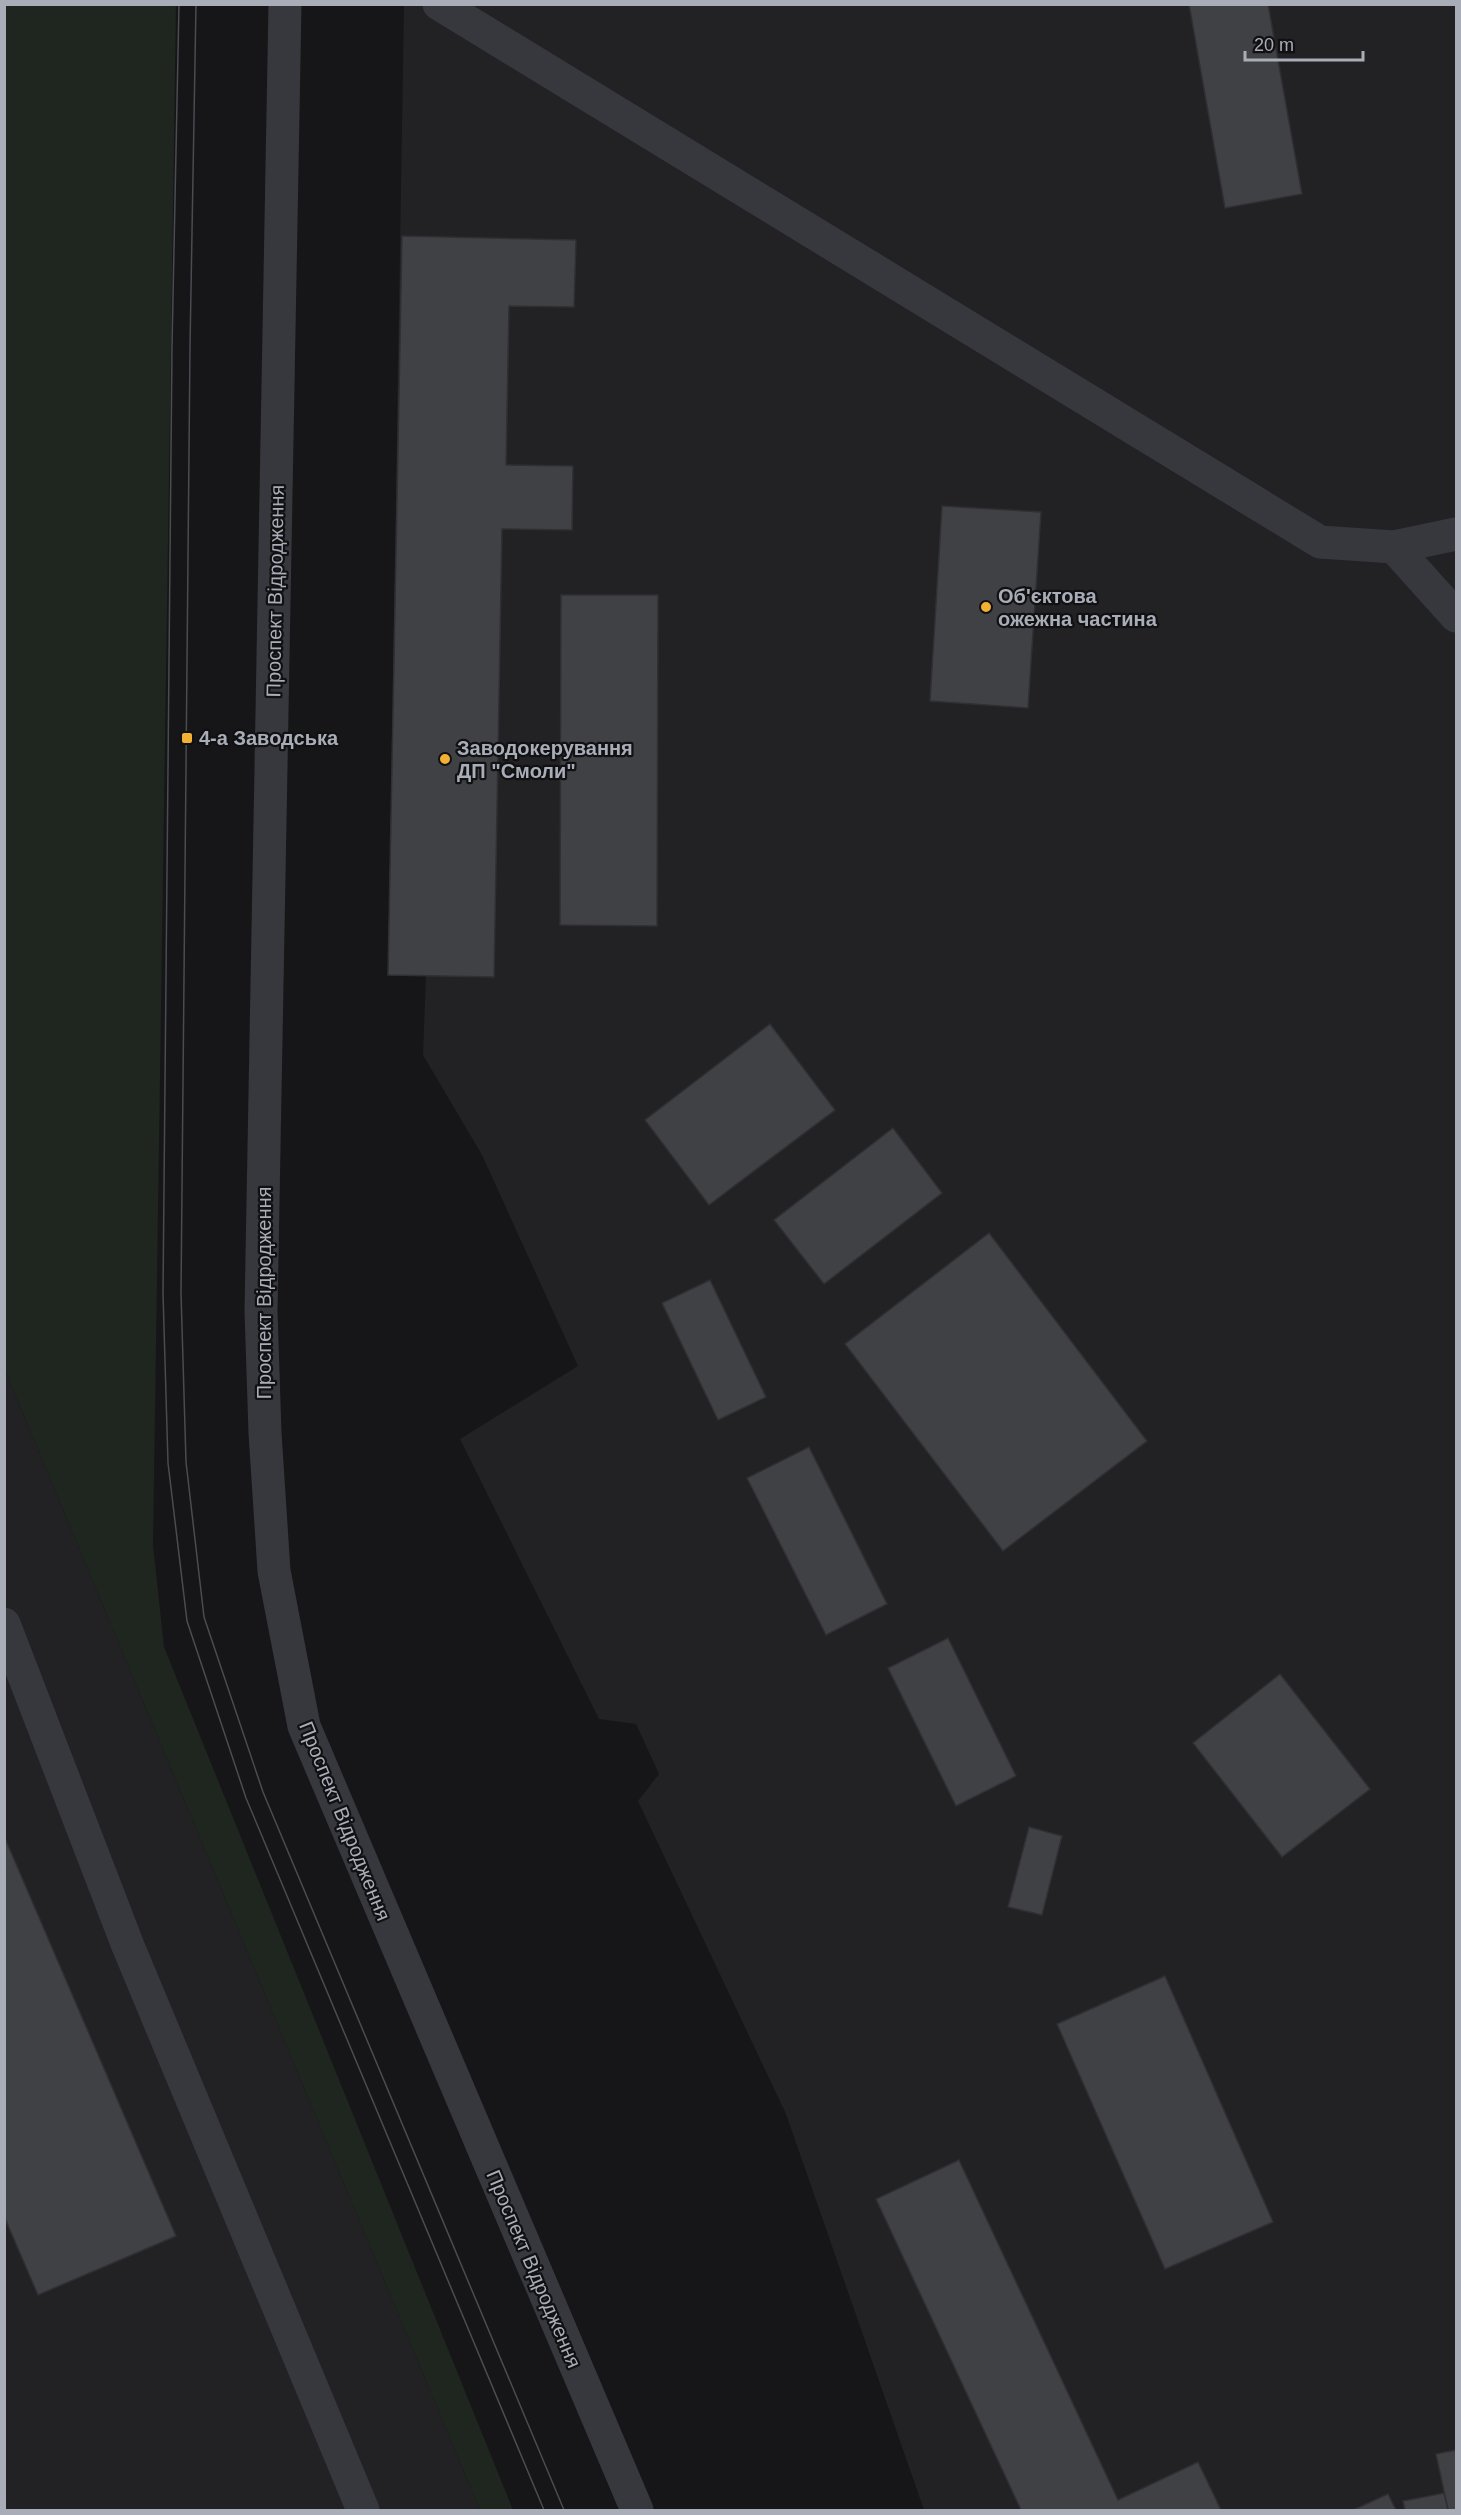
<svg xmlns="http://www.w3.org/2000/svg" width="1461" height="2515" viewBox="0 0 1461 2515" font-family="Helvetica,sans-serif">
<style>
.built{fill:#222225}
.green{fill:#1e261f}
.building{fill:#404145;stroke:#303034;stroke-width:1.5}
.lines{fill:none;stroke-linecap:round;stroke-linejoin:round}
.minor{stroke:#37383d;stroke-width:33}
.tram{stroke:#4a4c52;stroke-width:1.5}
.poi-dot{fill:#f2b134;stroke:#111113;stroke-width:2}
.labels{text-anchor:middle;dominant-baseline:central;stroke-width:4.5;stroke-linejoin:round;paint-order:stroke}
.street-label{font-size:20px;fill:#a8adb8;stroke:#111113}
.poi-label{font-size:20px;font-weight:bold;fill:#a8adb8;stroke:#111113;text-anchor:start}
</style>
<rect width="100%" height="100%" fill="#161618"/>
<g class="built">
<polygon points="404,5 1456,5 1456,2510 924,2510 786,2114 638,1801 659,1774 636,1724 599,1719 460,1439 578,1366 482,1155 423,1055 426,975 388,975"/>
<polygon points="5,1370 480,2510 5,2510"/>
</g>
<polygon class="green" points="4,5 176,5 153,1545 164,1647 513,2510 480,2510 5,1370"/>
<g class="building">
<polygon points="1189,4 1268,4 1302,194 1225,208"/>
<polygon points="402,236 576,240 574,307 509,306 506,465 573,466 572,530 502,529 494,977 388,975"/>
<polygon points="942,506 1041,512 1028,708 930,701"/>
<polygon points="561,595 658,595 657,926 560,925"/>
<polygon points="770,1024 835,1110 709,1205 645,1120"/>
<polygon points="893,1128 942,1193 824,1284 774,1220"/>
<polygon points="989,1233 1147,1441 1003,1551 845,1344"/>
<polygon points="710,1280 766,1397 718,1420 662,1303"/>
<polygon points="809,1447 887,1604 826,1635 747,1478"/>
<polygon points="948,1638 1016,1776 956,1806 888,1668"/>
<polygon points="1280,1674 1370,1789 1282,1857 1193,1743"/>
<polygon points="1029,1827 1062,1836 1042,1915 1008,1907"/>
<polygon points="4,1836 176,2236 38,2295 4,2216"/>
<polygon points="1165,1976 1273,2222 1165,2269 1057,2024"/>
<polygon points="959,2160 1118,2500 1198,2462 1221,2510 1021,2510 876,2199"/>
<polygon points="1456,2450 1456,2510 1448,2510 1436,2454"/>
<polygon points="1444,2493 1448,2510 1405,2510 1403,2501"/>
<polygon points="1388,2494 1396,2510 1353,2510"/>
</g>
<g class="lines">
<g class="minor">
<polyline points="285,4 261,1311 265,1433 274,1571 304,1726 637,2510"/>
<polyline points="439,4 1320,542 1394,547 1456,534"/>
<polyline points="1394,547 1456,616"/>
<polyline points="4,1624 128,1946 363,2510"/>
</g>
<g class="tram">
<polyline points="179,4 172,347 163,1293 168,1463 187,1621 246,1798 544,2510"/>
<polyline points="196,4 190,347 181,1293 186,1462 204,1617 263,1792 564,2510"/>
</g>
</g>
<g class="poi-dot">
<circle cx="986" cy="607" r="6"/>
<rect x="181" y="732" width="12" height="12" rx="3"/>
<circle cx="445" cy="759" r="6"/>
</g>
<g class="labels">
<g class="street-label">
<text transform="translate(275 591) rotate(-89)">Проспект Відродження</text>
<text transform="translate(264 1293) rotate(-90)">Проспект Відродження</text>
<text transform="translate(345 1821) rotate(68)">Проспект Відродження</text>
<text transform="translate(534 2269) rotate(67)">Проспект Відродження</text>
</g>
<g class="poi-label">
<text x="998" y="596">Об'єктова<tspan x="998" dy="23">ожежна частина</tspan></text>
<text x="199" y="738">4-а Заводська</text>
<text x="457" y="748">Заводокерування<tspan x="457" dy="23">ДП "Смоли"</tspan></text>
</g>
</g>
<rect width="1461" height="2515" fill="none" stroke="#a8adb8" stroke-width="12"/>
<path d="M1245 51v9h118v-9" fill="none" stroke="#a8adb8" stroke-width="3"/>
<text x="1254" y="51" font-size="18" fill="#a8adb8" stroke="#111113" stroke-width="4.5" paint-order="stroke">20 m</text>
</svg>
